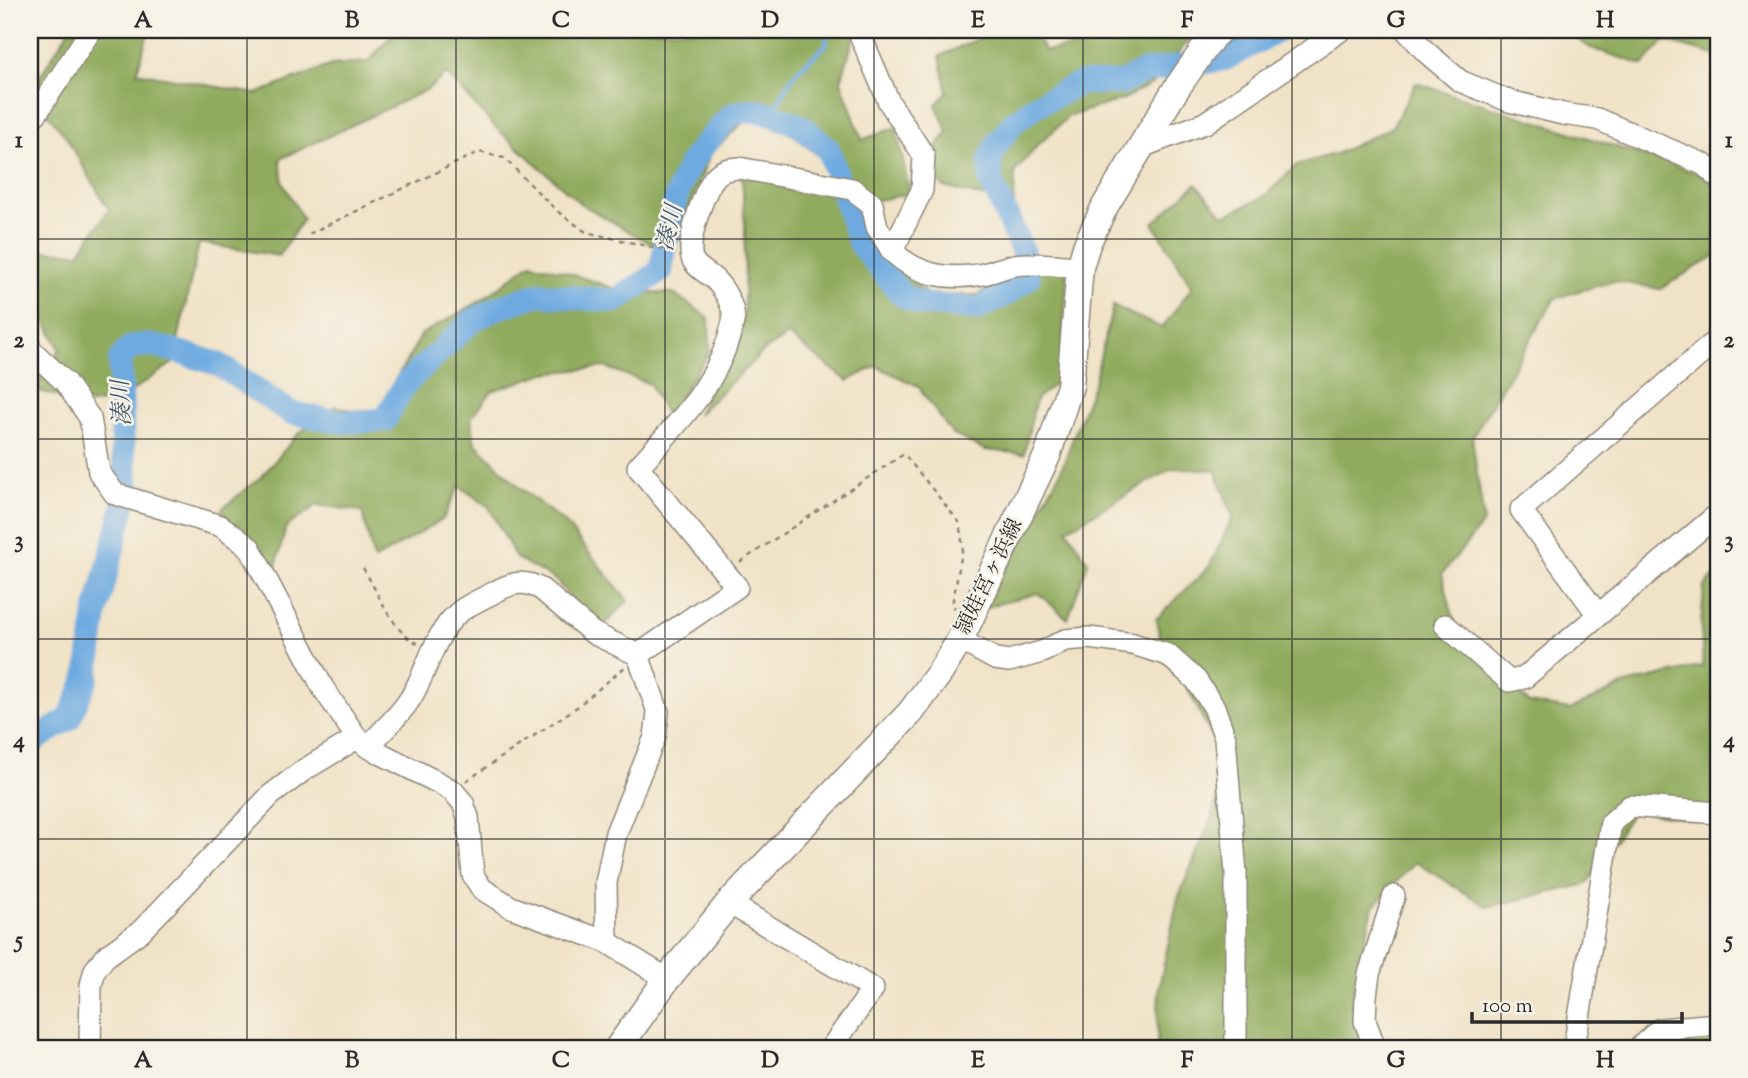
<svg xmlns="http://www.w3.org/2000/svg" width="1748" height="1078" viewBox="0 0 1748 1078" font-family="'Sorts Mill Goudy','Noto Serif JP',serif">
<style>
.forest{fill:#90ab5d;stroke:#5e6b44;stroke-width:2}
.lines{fill:none;stroke-linecap:round;stroke-linejoin:round}
.stream{stroke:#6eaae0;stroke-width:4.5}
.river{stroke:#6eaae0;stroke-width:24}
.minor-casing{stroke:#8e8678;stroke-width:24}
.major-casing{stroke:#8e8678;stroke-width:29}
.path{stroke:#8e8678;stroke-width:2.5;stroke-dasharray:5 5;stroke-linecap:butt}
.minor{stroke:#fff;stroke-width:21}
.major{stroke:#fff;stroke-width:26}
.grid{fill:none;stroke:#2b2b2b;stroke-width:2;stroke-opacity:0.55}
.labels{text-anchor:middle;dominant-baseline:central;stroke-width:5;stroke-linejoin:round;paint-order:stroke}
.street-label{font-size:21px;fill:#2b2b2b;stroke:#f7f3e8}
.water-label{font-size:23px;font-style:italic;fill:#42576a;stroke:#f7f3e8}
.neatline{fill:none;stroke:#2b2b2b;stroke-width:2.5}
.grid-label{font-size:23px;text-anchor:middle;font-weight:bold;fill:#2b2b2b}
</style>
<rect width="100%" height="100%" fill="#f7f3e8"/>
<filter id="ink" filterUnits="userSpaceOnUse"><feTurbulence type="fractalNoise" baseFrequency=".0143" numOctaves="2"/><feDisplacementMap in="SourceGraphic" scale="14" xChannelSelector="R" yChannelSelector="G"/><feConvolveMatrix kernelMatrix="1 2 1 2 8 2 1 2 1" color-interpolation-filters="sRGB"/></filter>
<filter id="wash" filterUnits="userSpaceOnUse"><feTurbulence type="fractalNoise" baseFrequency=".00686" numOctaves="4" result="noise"/><feDisplacementMap in="SourceGraphic" scale="28" xChannelSelector="R" yChannelSelector="G"/><feGaussianBlur stdDeviation="1.57" result="paint"/><feColorMatrix in="noise" values="0 0 0 0 0 0 0 0 0 0 0 0 0 0 0 0 0 1.4 0 .05"/><feComposite in="paint" operator="in"/></filter>
<g filter="url(#wash)">
<rect width="100%" height="100%" fill="#f0e2c6"/>
<g class="forest">
<polygon points="69,30 149,30 137,72 256,94 331,65 368,62 396,30 856,30 841,81 862,140 896,127 910,194 872,201 796,137 755,111 710,154 678,239 649,243 581,204 495,127 447,74 427,90 280,159 283,183 303,219 279,256 199,243 173,363 120,399 91,404 34,390 60,349 43,316 30,302 30,250 79,253 109,210 66,137 30,92"/>
<polygon points="992,30 1032,30 1045,51 1089,44 1103,30 1203,30 1190,39 1153,83 1124,99 1069,116 1038,145 1015,172 1014,205 944,187 922,164 948,132 936,105 947,92 940,56 993,32"/>
<polygon points="1564,30 1718,30 1718,56 1664,41 1643,65 1591,48"/>
<polygon points="1416,83 1701,174 1718,187 1718,254 1660,289 1614,281 1555,298 1472,438 1484,522 1442,574 1458,636 1529,703 1570,710 1626,684 1703,666 1701,628 1704,587 1718,572 1718,823 1633,811 1587,884 1488,907 1415,862 1373,907 1353,991 1363,1048 1157,1048 1159,987 1178,898 1211,820 1226,765 1182,677 1163,651 1156,619 1209,567 1233,517 1215,470 1173,468 1067,529 1088,562 1068,619 1038,593 984,608 1060,473 1094,382 1113,306 1162,328 1192,287 1153,223 1196,184 1224,216 1265,196 1297,165 1338,153 1392,127"/>
<polygon points="742,175 812,185 849,206 885,258 929,296 977,295 1022,268 1068,259 1060,380 1036,399 1024,454 985,450 952,434 918,386 876,366 848,381 788,335 765,350 697,415 744,317 745,228"/>
<polygon points="531,263 566,272 628,293 673,293 709,318 710,351 667,418 650,384 605,367 545,373 492,391 471,418 475,443 518,486 566,524 628,601 597,632 556,580 516,558 489,507 459,486 443,519 374,560 362,511 317,505 286,527 270,589 238,549 222,509 262,476 298,434 335,406 375,416 422,334 482,300"/>
<polygon points="1718,1034 1718,1048 1654,1048"/>
</g>
<g class="lines">
<polyline class="stream" points="770,114 796,72 826,45 828,30"/>
<path class="river" d="M30,743L69,719L87,678L96,613L128,490L123,452L120,359L131,347L146,345L169,349L218,364L291,413L343,422L385,420L405,384L473,320L500,307L539,294L615,301L661,271C668,234 673,187 696,155C706,142 718,130 729,117L736,113L753,110L770,114L801,126L828,149L860,244L903,296L921,304L977,309L1007,294L1028,278L1022,250L991,181L990,160L997,144L1013,123L1037,105L1081,83H1122L1142,72L1225,59L1279,30"/>
</g>
</g>
<g filter="url(#ink)">
<g class="lines">
<defs>
<g id="minor">
<path d="M863,30L861,37L889,102L924,156L922,190L892,251C916,275 949,281 983,274C993,272 1004,267 1014,265C1036,262 1059,266 1080,267"/>
<polyline points="1406,30 1426,52 1460,81 1509,101 1563,114 1597,119 1703,164 1718,177"/>
<polyline points="30,119 36,114 91,30"/>
<polyline points="1141,147 1205,123 1341,30"/>
<polyline points="30,349 65,382 90,418 99,472 115,494 221,526 250,548 323,688 357,738 368,747 439,783 453,791 463,803 468,817 473,875 482,889 511,907 607,942 667,979"/>
<polyline points="1598,615 1521,510 1718,339"/>
<polyline points="1445,625 1509,681 1524,678 1718,514"/>
<polyline points="960,640 995,659 1009,661 1042,652 1065,640 1089,638 1133,644 1168,655 1196,680 1214,707 1225,738 1236,874 1236,1048"/>
<path d="M638,655L737,587L638,467C679,421 719,385 733,322C736,311 726,292 718,283C712,275 700,271 694,262C683,248 704,190 715,177C722,169 730,169 739,168L852,189L872,204L877,227L892,251"/>
<path d="M368,747C381,732 397,718 408,702C427,675 432,636 458,613C467,605 480,600 491,594C509,584 522,578 541,589L593,633L638,655L658,712L655,737L616,833L606,883L607,942"/>
<polyline points="729,903 873,989 831,1048"/>
<polyline points="90,1048 91,985 95,970 105,957 141,931 271,795 304,770 357,738"/>
<polyline points="1375,1048 1365,1021 1366,996 1369,974 1394,896"/>
<polyline points="1574,1048 1611,823 1630,806 1718,813"/>
<polyline points="1639,1048 1660,1029 1718,1024"/>
</g>
<polyline id="major" points="618,1048 667,979 729,903 911,712 941,671 960,640 1047,456 1070,386 1080,267 1087,244 1105,206 1176,89 1213,36 1220,30"/>
</defs>
<use href="#minor" class="minor-casing"/>
<use href="#major" class="major-casing"/>
<g class="path">
<polyline points="309,234 479,152 504,158 557,211 586,232 651,247 675,250"/>
<polyline points="740,562 904,454 959,522 963,547 952,605 955,608"/>
<path d="M363,568C376,588 395,637 418,643"/>
<polyline points="466,781 577,707 625,667"/>
</g>
<use href="#minor" class="minor"/>
<use href="#major" class="major"/>
</g>
</g>
<path class="grid" d="M247,30V1048M456,30V1048M665,30V1048M874,30V1048M1083,30V1048M1292,30V1048M1501,30V1048M30,239H1718M30,439H1718M30,639H1718M30,839H1718"/>
<g class="labels">
<g class="street-label">
<text transform="translate(990 577) rotate(-64)">頴娃宮ヶ浜線</text>
</g>
<g class="water-label">
<text transform="translate(671 228) rotate(-77)">湊川</text>
<text transform="translate(123 403) rotate(-93)">湊川</text>
</g>
</g>
<rect width="1748" height="1078" fill="none" stroke="#f7f3e8" stroke-width="77"/>
<path d="M1472 1012v10h210v-10" fill="none" stroke="#2b2b2b" stroke-width="3.5"/>
<text x="1482" y="1012" font-size="21" fill="#2b2b2b" stroke="#f7f3e8" stroke-width="5" paint-order="stroke">100 m</text>
<rect x="38" y="38" width="1672" height="1002" class="neatline"/>
<g class="grid-label">
<text x="143" y="27">A</text>
<text x="352" y="27">B</text>
<text x="561" y="27">C</text>
<text x="770" y="27">D</text>
<text x="978" y="27">E</text>
<text x="1187" y="27">F</text>
<text x="1396" y="27">G</text>
<text x="1605" y="27">H</text>
<text x="19" y="147">1</text>
<text x="1729" y="147">1</text>
<text x="19" y="347">2</text>
<text x="1729" y="347">2</text>
<text x="19" y="547">3</text>
<text x="1729" y="547">3</text>
<text x="19" y="747">4</text>
<text x="1729" y="747">4</text>
<text x="19" y="947">5</text>
<text x="1729" y="947">5</text>
<text x="143" y="1067">A</text>
<text x="352" y="1067">B</text>
<text x="561" y="1067">C</text>
<text x="770" y="1067">D</text>
<text x="978" y="1067">E</text>
<text x="1187" y="1067">F</text>
<text x="1396" y="1067">G</text>
<text x="1605" y="1067">H</text>
</g>
</svg>
